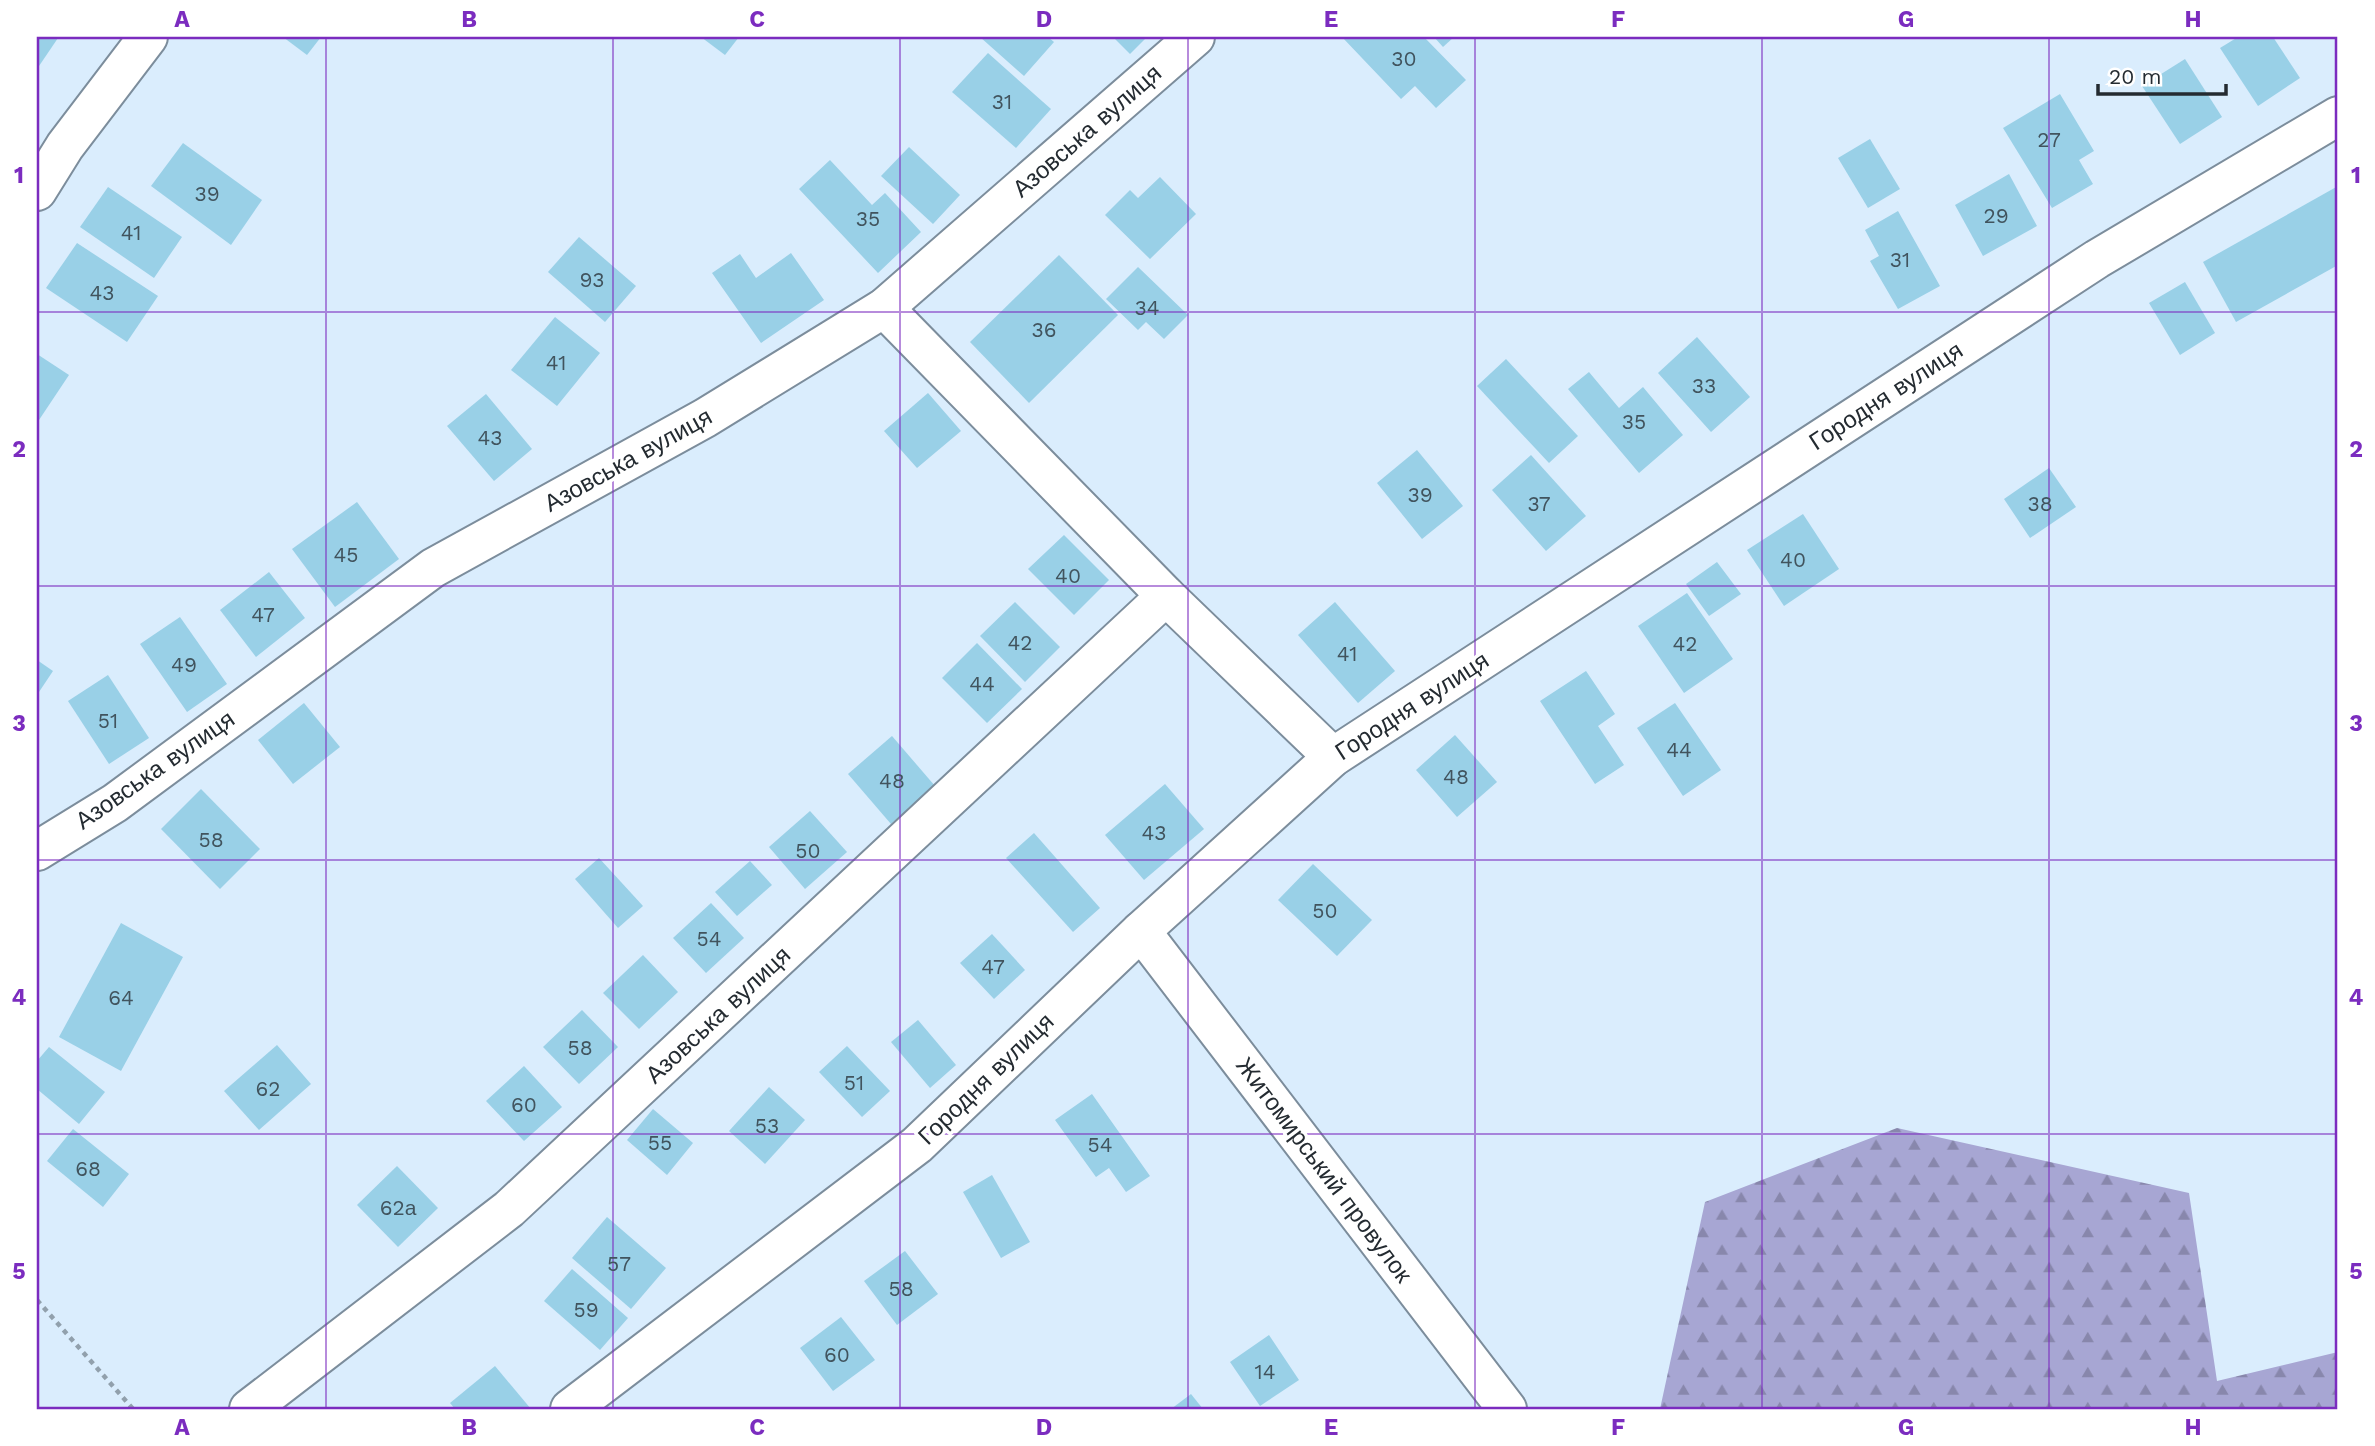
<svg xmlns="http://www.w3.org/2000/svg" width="2375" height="1446" viewBox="0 0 2375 1446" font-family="'Work Sans',sans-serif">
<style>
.forest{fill:url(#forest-firs)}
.building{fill:#99d0e7}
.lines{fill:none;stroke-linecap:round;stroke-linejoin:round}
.street-casing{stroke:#7c8d9c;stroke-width:42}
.path{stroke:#91a0ac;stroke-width:4.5;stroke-dasharray:5 5;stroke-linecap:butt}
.street{stroke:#fff;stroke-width:38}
.grid{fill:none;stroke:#7b2cbf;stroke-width:2;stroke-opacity:0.55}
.labels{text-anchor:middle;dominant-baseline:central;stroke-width:7;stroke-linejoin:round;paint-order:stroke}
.number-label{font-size:21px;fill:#41545e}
.street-label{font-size:24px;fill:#242b31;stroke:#fff}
.neatline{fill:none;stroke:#7b2cbf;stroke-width:2.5}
.grid-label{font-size:23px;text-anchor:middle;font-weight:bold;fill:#7b2cbf}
</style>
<defs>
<pattern id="forest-firs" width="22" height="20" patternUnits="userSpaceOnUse" patternTransform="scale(1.75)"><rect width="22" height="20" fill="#a7a6d3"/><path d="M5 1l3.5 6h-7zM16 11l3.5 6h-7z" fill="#8887ac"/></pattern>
</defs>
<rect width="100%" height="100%" fill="#daedfd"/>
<polygon class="forest" points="1897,1128 2189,1193 2217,1381 2338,1352 2338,1409 1660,1409 1705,1202"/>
<g class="building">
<polygon points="37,37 58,38 37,69"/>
<polygon points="283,37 321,37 307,55"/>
<polygon points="701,37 739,37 725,55"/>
<polygon points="980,37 1048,37 1054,42 1024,76"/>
<polygon points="1113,37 1147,37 1130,54"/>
<polygon points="1342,37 1424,37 1466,80 1436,108 1415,86 1401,99"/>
<polygon points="1434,37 1454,37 1443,47"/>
<polygon points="2238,37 2273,37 2300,78 2258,106 2220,48"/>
<polygon points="988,53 1051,109 1016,148 952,92"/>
<polygon points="2185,59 2222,117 2180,144 2142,86"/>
<polygon points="2060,94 2094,151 2079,160 2093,184 2052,208 2003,128"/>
<polygon points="1870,139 1900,189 1868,208 1838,158"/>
<polygon points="183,143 262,200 231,245 151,186"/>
<polygon points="909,147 960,195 933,224 881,176"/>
<polygon points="830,160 872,205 885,193 921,232 878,273 799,189"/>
<polygon points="2009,174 2037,226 1983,256 1955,205"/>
<polygon points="1160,177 1196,214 1150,259 1105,215 1130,190 1138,198"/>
<polygon points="2338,186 2338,265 2236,322 2203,262"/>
<polygon points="108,187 182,237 154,278 80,227"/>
<polygon points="1898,211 1940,286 1898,309 1870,261 1879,256 1865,230"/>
<polygon points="579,237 636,286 605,322 548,272"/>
<polygon points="77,243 158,296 127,342 46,288"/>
<polygon points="791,253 824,300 761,343 712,273 740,254 756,278"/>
<polygon points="1059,255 1118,315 1029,403 970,342"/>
<polygon points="1138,267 1188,315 1164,339 1146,322 1138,330 1106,299"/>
<polygon points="2185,282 2215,333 2180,355 2149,303"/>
<polygon points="555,317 600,353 557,406 511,370"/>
<polygon points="1697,337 1750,397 1711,432 1658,373"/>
<polygon points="37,354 69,375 37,423"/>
<polygon points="1506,359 1578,436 1549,463 1477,386"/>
<polygon points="1589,372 1619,408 1643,387 1683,435 1639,473 1568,389"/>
<polygon points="928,393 961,431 917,468 884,431"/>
<polygon points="486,394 532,449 494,481 447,426"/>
<polygon points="1417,450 1463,506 1422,539 1377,483"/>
<polygon points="1531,455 1586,516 1546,551 1492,490"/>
<polygon points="2049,468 2076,507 2030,538 2004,499"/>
<polygon points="357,502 399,559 335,607 292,549"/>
<polygon points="1803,514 1839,569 1784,606 1747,550"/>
<polygon points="1064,535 1109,580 1074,615 1028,569"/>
<polygon points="1717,562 1741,594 1709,616 1686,584"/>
<polygon points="269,572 305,618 256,657 220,610"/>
<polygon points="1687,593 1733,659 1684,693 1638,626"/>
<polygon points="1015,602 1060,647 1025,682 980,636"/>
<polygon points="1335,602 1395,671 1358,703 1298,635"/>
<polygon points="180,617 227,684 187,712 140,644"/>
<polygon points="977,643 1022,689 987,723 942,678"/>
<polygon points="37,660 53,671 37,695"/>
<polygon points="1586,671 1615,714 1598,726 1624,765 1595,784 1540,701"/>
<polygon points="108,675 149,738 109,764 68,701"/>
<polygon points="304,703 340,747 293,784 258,740"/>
<polygon points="1675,703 1721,770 1683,796 1637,728"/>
<polygon points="1455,735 1497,782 1457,817 1416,770"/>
<polygon points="892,736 935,786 891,824 848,774"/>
<polygon points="1165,784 1204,829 1144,880 1105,835"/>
<polygon points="201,789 260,849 220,889 161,829"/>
<polygon points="810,811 847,852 805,889 769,847"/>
<polygon points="1034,833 1100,908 1073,932 1006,858"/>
<polygon points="599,858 643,906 618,928 575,879"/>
<polygon points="750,861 772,885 737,916 715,892"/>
<polygon points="1313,864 1372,920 1337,956 1278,900"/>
<polygon points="711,903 744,938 706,973 673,938"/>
<polygon points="121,923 183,957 121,1071 59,1037"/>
<polygon points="992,934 1025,970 994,999 960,963"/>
<polygon points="643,955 678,992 639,1029 603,993"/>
<polygon points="582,1010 618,1047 579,1084 543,1047"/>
<polygon points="918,1020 956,1065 930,1088 891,1042"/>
<polygon points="277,1045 311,1084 259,1130 224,1091"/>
<polygon points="847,1046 890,1091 862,1117 819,1072"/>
<polygon points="49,1047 105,1092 79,1124 37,1089 37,1061"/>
<polygon points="524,1066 562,1107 524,1141 486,1101"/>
<polygon points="769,1087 805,1120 765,1164 729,1131"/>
<polygon points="1092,1094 1150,1176 1126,1192 1109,1168 1096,1177 1055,1120"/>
<polygon points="653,1109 693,1143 667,1175 627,1140"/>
<polygon points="73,1129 129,1174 103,1207 47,1161"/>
<polygon points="397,1166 438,1208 398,1247 357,1205"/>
<polygon points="992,1175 1030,1242 1001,1258 963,1192"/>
<polygon points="607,1217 666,1268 631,1309 572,1258"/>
<polygon points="905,1251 938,1294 897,1325 864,1281"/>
<polygon points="572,1269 628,1318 600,1350 544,1301"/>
<polygon points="841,1317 875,1360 833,1391 800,1348"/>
<polygon points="1269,1335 1299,1380 1260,1406 1230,1362"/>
<polygon points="495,1366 531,1409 455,1409 450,1403"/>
<polygon points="1191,1394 1203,1409 1171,1409"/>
</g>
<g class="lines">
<defs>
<g id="street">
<polyline points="37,191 65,146 148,37"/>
<polyline points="884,308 1166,596 1333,757"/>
<polyline points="37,851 115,803 433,568 705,418 884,308 1195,37"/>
<polyline points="1141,931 1507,1409"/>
<polyline points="249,1409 509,1209 1166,596"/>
<polyline points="570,1409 917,1145 1141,931 1333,757 2097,259 2338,116"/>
</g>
</defs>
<use href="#street" class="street-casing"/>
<polyline class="path" points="37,1300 133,1409"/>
<use href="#street" class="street"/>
</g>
<path class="grid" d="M326,37V1409M613,37V1409M900,37V1409M1188,37V1409M1475,37V1409M1762,37V1409M2049,37V1409M37,312H2338M37,586H2338M37,860H2338M37,1134H2338"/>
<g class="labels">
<g class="number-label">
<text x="1404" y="58">30</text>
<text x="1002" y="101">31</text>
<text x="2049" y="139">27</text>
<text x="207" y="193">39</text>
<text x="1996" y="215">29</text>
<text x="868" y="218">35</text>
<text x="131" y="232">41</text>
<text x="1900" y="259">31</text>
<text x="592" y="279">93</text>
<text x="102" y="292">43</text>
<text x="1147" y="307">34</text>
<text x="1044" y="329">36</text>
<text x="556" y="362">41</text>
<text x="1704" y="385">33</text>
<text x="1634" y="421">35</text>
<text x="490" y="437">43</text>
<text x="1420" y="494">39</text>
<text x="1539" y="503">37</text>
<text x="2040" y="503">38</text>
<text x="346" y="554">45</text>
<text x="1793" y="559">40</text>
<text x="1068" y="575">40</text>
<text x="263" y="614">47</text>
<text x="1020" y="642">42</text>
<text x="1685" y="643">42</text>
<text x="1347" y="653">41</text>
<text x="184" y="664">49</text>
<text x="982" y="683">44</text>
<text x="108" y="720">51</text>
<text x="1679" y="749">44</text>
<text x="1456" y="776">48</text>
<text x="892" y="780">48</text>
<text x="1154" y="832">43</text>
<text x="211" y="839">58</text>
<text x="808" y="850">50</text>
<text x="1325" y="910">50</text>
<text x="709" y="938">54</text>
<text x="993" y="966">47</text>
<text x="121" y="997">64</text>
<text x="580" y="1047">58</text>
<text x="854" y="1082">51</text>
<text x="268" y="1088">62</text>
<text x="524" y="1104">60</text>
<text x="767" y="1125">53</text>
<text x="660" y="1142">55</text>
<text x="1100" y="1144">54</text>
<text x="88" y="1168">68</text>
<text x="398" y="1207">62а</text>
<text x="619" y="1263">57</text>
<text x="901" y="1288">58</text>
<text x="586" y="1309">59</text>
<text x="837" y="1354">60</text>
<text x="1265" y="1371">14</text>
</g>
<g class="street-label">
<text transform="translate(1087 131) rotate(-41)">Азовська вулиця</text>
<text transform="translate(1886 396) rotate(-33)">Городня вулиця</text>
<text transform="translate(628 460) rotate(-29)">Азовська вулиця</text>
<text transform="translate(1412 706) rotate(-33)">Городня вулиця</text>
<text transform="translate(155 770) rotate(-35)">Азовська вулиця</text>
<text transform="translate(718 1015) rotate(-43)">Азовська вулиця</text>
<text transform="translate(986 1079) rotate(-44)">Городня вулиця</text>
<text transform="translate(1324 1170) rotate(53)">Житомирський провулок</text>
</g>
</g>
<rect width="2375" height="1446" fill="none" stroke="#ffffff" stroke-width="77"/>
<path d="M2098 84v10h128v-10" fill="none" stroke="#242b31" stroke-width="3.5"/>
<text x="2109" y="84" font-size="21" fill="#242b31" stroke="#ffffff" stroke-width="5" paint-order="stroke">20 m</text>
<rect x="38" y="38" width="2298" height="1370" class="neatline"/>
<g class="grid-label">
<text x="182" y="27">A</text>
<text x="469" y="27">B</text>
<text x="757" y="27">C</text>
<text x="1044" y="27">D</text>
<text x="1331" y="27">E</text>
<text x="1618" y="27">F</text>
<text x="1906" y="27">G</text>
<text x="2193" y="27">H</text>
<text x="19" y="183">1</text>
<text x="2356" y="183">1</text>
<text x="19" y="457">2</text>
<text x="2356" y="457">2</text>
<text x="19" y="731">3</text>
<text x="2356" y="731">3</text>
<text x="19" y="1005">4</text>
<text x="2356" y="1005">4</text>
<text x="19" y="1279">5</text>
<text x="2356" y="1279">5</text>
<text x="182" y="1435">A</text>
<text x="469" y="1435">B</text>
<text x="757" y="1435">C</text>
<text x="1044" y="1435">D</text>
<text x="1331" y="1435">E</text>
<text x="1618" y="1435">F</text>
<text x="1906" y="1435">G</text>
<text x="2193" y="1435">H</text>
</g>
</svg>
